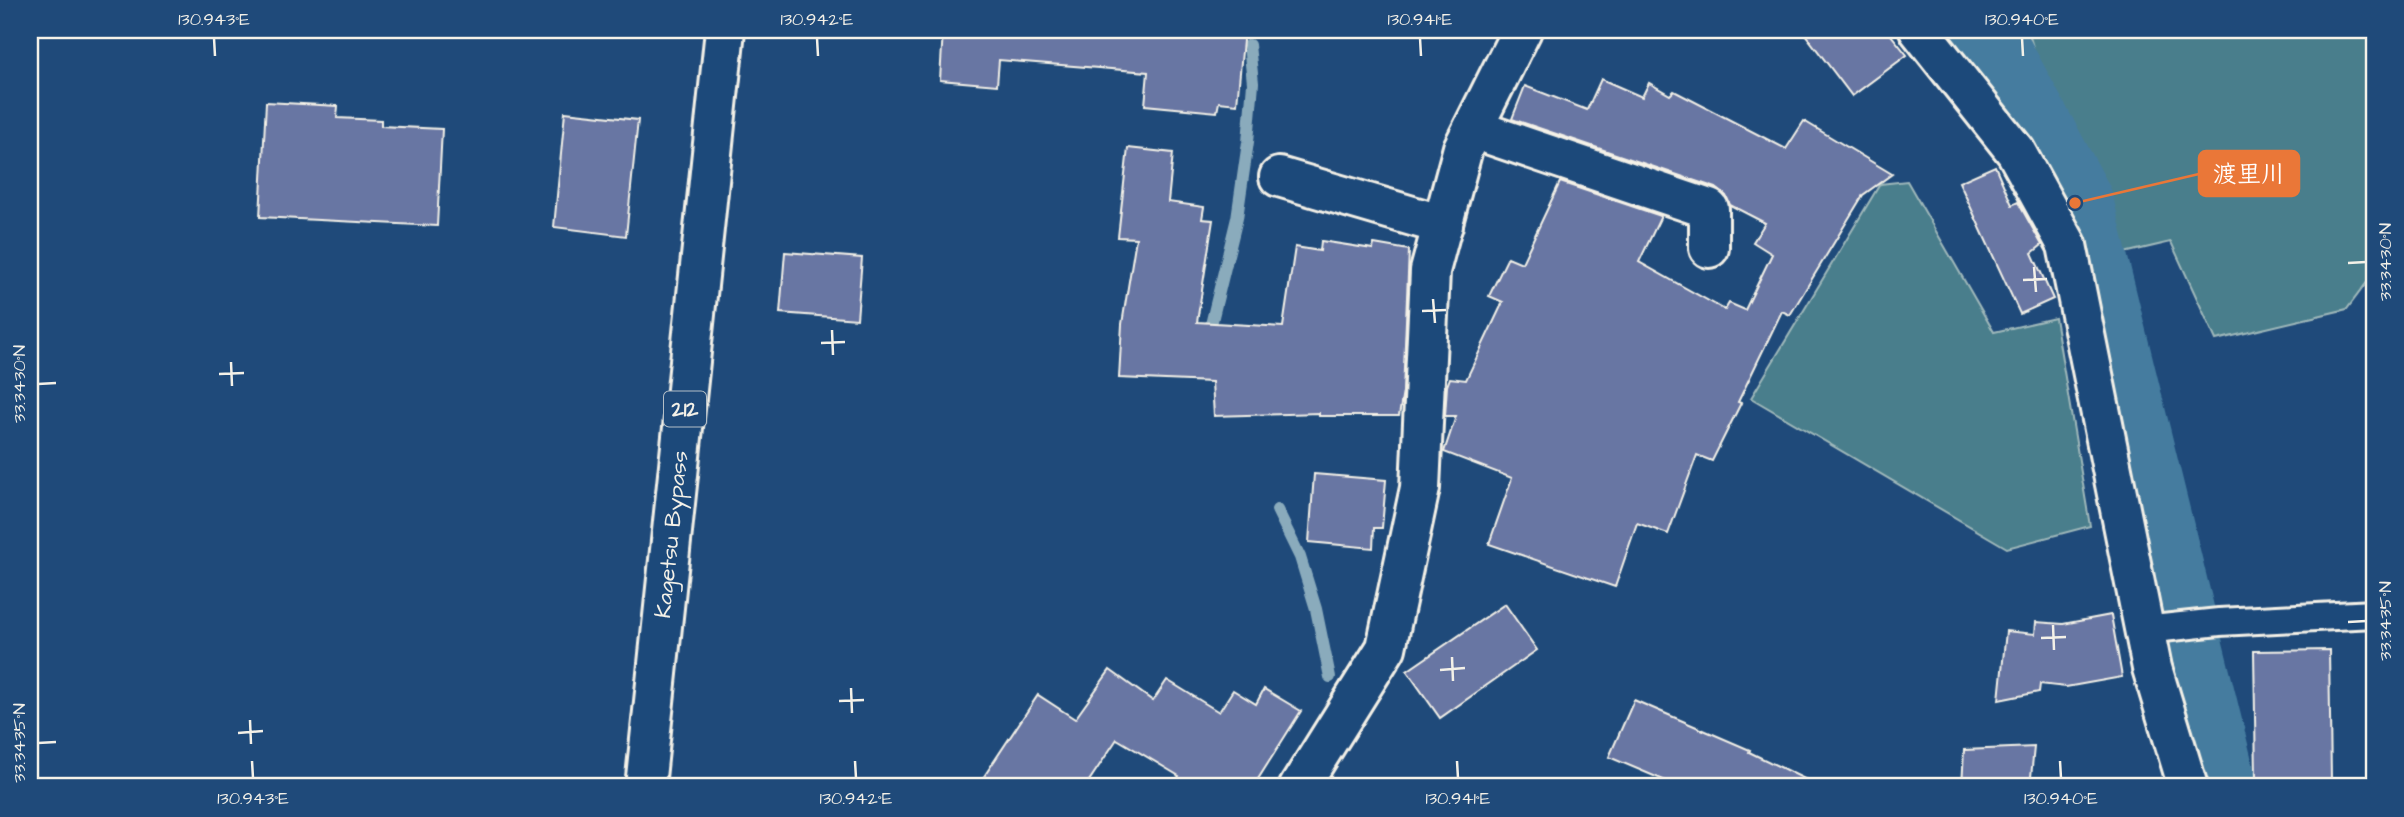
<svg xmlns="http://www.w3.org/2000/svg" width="2404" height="817" viewBox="0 0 2404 817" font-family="'Architects Daughter','Klee One',sans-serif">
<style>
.green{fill:#4a7e8c;stroke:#9fb8ba;stroke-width:2}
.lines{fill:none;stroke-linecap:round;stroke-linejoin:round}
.stream{stroke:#8aabbc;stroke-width:12}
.river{stroke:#447c9f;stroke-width:77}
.building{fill:#6876a3;stroke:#f4f1e8;stroke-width:2}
.lane-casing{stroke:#f4f1e8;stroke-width:32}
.street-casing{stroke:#f4f1e8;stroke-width:44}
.secondary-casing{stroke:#f4f1e8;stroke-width:44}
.highway-casing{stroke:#f4f1e8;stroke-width:44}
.lane{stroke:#1f4a7a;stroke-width:26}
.street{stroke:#1f4a7a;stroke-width:38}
.secondary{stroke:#1f4a7a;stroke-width:38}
.highway{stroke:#1f4a7a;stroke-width:38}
.ticks{fill:none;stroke:#f4f1e8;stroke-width:2.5}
.labels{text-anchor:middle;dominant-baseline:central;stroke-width:7;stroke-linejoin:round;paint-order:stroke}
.shield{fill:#1f4a7a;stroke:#b4bfc7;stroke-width:2}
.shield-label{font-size:21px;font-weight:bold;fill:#f4f1e8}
.street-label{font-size:23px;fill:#f4f1e8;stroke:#1f4a7a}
.leader{fill:none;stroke:#ea7738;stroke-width:2.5}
.callout-dot{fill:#ea7738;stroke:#1f4a7a;stroke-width:2.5}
.callout{fill:#ea7738;stroke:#ea7738;stroke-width:2.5}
.callout-label{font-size:24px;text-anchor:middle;font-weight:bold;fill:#fff}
.neatline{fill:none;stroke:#f4f1e8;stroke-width:2.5}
.ticks-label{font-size:18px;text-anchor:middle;fill:#f4f1e8}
</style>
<rect width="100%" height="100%" fill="#1f4a7a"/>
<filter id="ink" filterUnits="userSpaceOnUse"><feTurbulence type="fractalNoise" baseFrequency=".0143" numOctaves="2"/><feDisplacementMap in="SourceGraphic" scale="14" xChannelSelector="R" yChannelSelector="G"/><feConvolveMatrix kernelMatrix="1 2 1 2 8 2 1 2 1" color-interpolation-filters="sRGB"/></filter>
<g filter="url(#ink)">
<g class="green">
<polygon points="2028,30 2374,30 2374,280 2368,281 2347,309 2216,340 2171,242 2124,253 2048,98"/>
<polygon points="1907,181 1994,332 2055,318 2090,526 2007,548 1751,398 1880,184"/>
</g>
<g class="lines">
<g class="stream">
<polyline points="1208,337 1237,218 1248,142 1253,83 1249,45"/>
<polyline points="1277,510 1300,557 1316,609 1330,677"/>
</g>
<polyline class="river" points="1978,30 1989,45 2075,203 2219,787"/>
</g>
<g class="building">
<polygon points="943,30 1244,30 1237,104 1219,102 1217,112 1145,105 1148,72 999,60 997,85 940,80"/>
<polygon points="1802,30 1887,30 1907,55 1852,96"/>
<polygon points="1601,79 1642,97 1649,83 1670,95 1674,91 1786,149 1804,121 1892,174 1863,195 1790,315 1782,311 1738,402 1741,403 1712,461 1697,455 1668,534 1637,523 1615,587 1489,544 1512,478 1444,452 1456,416 1445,416 1447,386 1450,378 1466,380 1503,302 1489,296 1508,257 1522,263 1560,182 1661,216 1639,262 1725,310 1729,303 1745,310 1772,254 1753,242 1765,223 1730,205 1726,196 1716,188 1512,119 1525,86 1587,110"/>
<polygon points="266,102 338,106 337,118 381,120 381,126 442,129 437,226 260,217"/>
<polygon points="565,112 638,120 626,236 554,227"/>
<polygon points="1128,148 1173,153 1168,202 1204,207 1202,219 1213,220 1197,322 1283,327 1295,247 1320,251 1321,241 1373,249 1374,244 1409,250 1403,392 1399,416 1319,416 1319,413 1214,416 1212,382 1119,378 1122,324 1136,238 1118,237"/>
<polygon points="1995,166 2012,205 2018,202 2042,245 2032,253 2053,299 2020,314 1959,182"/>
<polygon points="785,252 862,258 857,319 780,313"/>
<polygon points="1314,474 1386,480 1382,528 1374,528 1373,548 1309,542"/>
<polygon points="1505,604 1537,650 1440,718 1407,671"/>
<polygon points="2111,615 2122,677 2066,687 2040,684 2039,692 1999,700 2006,631 2035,634 2036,622 2063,624"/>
<polygon points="2329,650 2331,779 2256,780 2254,651"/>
<polygon points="1110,670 1153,701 1167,680 1219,712 1233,690 1256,704 1264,689 1301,711 1253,787 1172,787 1179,776 1117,739 1085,787 977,787 1038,695 1075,719"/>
<polygon points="1634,700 1750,750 1749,752 1821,787 1680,787 1609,757"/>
<polygon points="2034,747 2030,787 1962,787 1964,750"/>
</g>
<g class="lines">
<defs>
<polyline id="lane" points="2144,630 2219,622 2374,614"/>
<g id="street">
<polyline points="1473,129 1709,209 1709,248"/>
<polyline points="1279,177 1443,225"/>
<polyline points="1299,787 1386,648 1420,488 1430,271 1463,148 1522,30"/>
</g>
<polyline id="secondary" points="1919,30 2016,152 2067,245 2152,668 2188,787"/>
<g id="highway">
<path id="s1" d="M645,787L725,30"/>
</g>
</defs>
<use href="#lane" class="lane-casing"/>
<use href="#street" class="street-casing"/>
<use href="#secondary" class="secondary-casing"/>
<use href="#highway" class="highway-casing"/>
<use href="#lane" class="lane"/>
<use href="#street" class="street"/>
<use href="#secondary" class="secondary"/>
<use href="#highway" class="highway"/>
</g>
</g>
<path class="ticks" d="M214,38L215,56M817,38L818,56M1420,38L1421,56M2022,38L2023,56M2348,263L2366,262M2034,267L2036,292M2023,280L2047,279M1433,299L1435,323M1422,311L1446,310M832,330L833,355M821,343L845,342M231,362L232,386M219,374L244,373M38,384L56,383M2348,622L2366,621M2053,625L2054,650M2041,638L2066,637M1452,657L1453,681M1440,670L1465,668M851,688L852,713M839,701L864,700M250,720L251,744M238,733L263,731M38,743L56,742M252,761L253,778M855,761L856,778M1457,761L1458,778M2060,761L2061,778"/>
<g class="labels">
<rect class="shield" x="664" y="391.5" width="42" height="35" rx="5"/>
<g class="shield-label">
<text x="685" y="409">212</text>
</g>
<g class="street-label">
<text stroke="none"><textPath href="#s1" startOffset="254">Kagetsu Bypass</textPath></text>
</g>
</g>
<path class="leader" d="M2075 203L2199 174"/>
<circle class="callout-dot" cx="2075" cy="203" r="7"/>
<rect class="callout" x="2199" y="151" width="100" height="45" rx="7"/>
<g class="callout-label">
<text x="2249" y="182">渡里川</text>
</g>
<rect width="2404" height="817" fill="none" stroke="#1f4a7a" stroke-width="77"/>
<rect x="38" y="38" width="2328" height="740" class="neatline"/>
<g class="ticks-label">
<text x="214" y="25">130.943°E</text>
<text x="817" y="25">130.942°E</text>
<text x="1420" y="25">130.941°E</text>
<text x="2022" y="25">130.940°E</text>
<text transform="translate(2385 262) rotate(-90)" y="6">33.3430°N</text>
<text transform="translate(19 384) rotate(-90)" y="6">33.3430°N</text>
<text transform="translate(2385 621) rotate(-90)" y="6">33.3435°N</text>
<text transform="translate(19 743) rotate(-90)" y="6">33.3435°N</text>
<text x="253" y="804">130.943°E</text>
<text x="856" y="804">130.942°E</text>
<text x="1458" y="804">130.941°E</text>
<text x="2061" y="804">130.940°E</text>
</g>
</svg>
